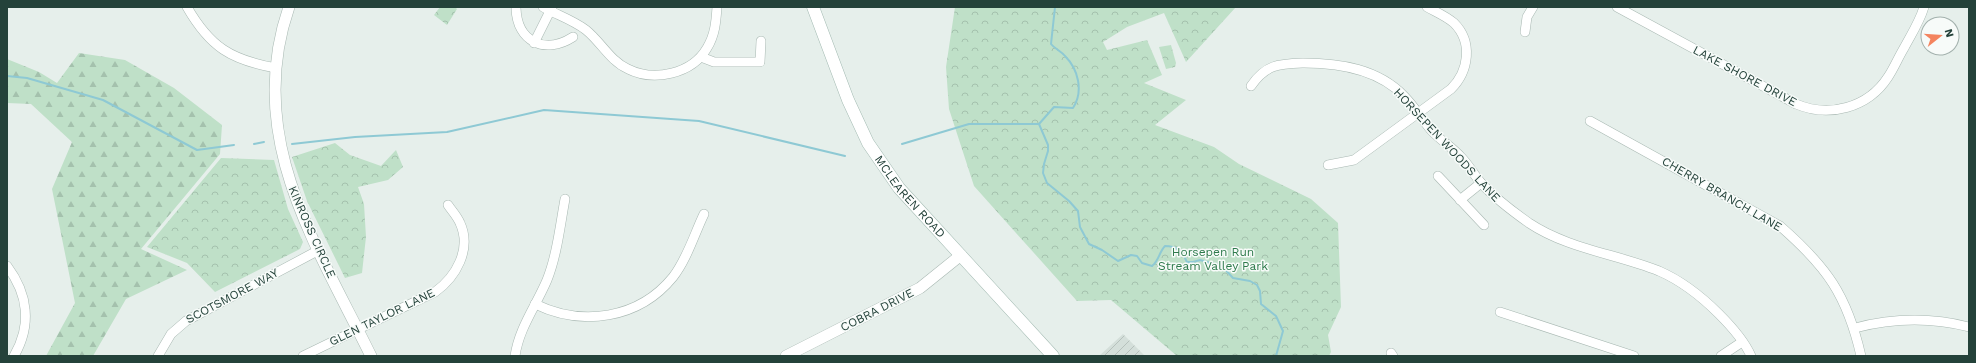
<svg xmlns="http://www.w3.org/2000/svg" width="1976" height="363" viewBox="0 0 1976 363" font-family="'Work Sans',sans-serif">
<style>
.industrial{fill:url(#industrial-furrows)}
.forest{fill:url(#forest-firs)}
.park{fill:url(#park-crowns)}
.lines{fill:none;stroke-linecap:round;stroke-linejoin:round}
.stream{stroke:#8ec9d4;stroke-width:2}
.minor-casing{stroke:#a8b8b2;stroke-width:10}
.tertiary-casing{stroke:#a8b8b2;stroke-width:12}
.secondary-casing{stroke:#a4bbb3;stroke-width:13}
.minor{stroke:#fff;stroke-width:9}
.tertiary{stroke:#fff;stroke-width:11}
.secondary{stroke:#fff;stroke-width:12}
.labels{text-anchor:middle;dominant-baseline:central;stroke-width:3;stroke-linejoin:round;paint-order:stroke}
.street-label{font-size:12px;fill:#24423a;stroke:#f7fbf9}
.park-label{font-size:12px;fill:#2d7a4b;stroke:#f7fbf9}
</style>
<defs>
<pattern id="industrial-furrows" width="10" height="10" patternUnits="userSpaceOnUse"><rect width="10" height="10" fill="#d4dfda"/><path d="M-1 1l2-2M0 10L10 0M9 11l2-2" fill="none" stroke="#b6c1bc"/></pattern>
<pattern id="forest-firs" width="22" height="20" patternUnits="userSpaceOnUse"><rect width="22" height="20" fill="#bfe0c8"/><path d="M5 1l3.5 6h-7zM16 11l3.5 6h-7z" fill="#a4c1ad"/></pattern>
<pattern id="park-crowns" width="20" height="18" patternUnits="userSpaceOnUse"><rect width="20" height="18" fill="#bfe0c8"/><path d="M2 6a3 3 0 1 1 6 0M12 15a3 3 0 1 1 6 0" fill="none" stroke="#a4c1ad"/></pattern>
</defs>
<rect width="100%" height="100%" fill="#e6efeb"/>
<polygon class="industrial" points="1123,334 1145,356 1099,356"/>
<polygon class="forest" points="79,53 125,60 174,88 222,125 220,154 141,249 187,270 126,299 93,356 46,356 75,303 52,189 72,142 31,104 7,103 7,59 39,72 57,83"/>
<g class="park">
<polygon points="440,7 455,7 457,9 447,25 434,15"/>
<polygon points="955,7 1236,7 1186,62 1164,13 1127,27 1103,42 1107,50 1147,40 1162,75 1144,83 1186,100 1155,125 1214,147 1239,164 1311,199 1338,223 1341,307 1328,335 1331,352 1329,356 1177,356 1111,300 1077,301 974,186 949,109 946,67"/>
<polygon points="1171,45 1176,63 1175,67 1166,69 1159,47"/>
<polygon points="335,143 350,155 381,166 396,150 403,167 388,180 358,187 364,204 366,237 362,273 345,278 307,201 292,157"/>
<polygon points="221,158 274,160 288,209 303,242 300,249 215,292 187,263 147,247"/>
</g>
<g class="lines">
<g class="stream">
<path d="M1055,7L1051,44C1055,49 1061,51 1065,56C1078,69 1084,91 1073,108L1054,107L1039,124L1048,145V151L1044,164L1043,173L1047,183L1069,201L1078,211L1080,227L1089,244L1102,250L1118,261L1131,255L1137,256L1142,263L1152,266C1159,261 1159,252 1165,246C1177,246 1182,251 1187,262H1193L1200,260L1222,266L1233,278L1250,281L1257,285L1260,291L1261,304L1276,316L1283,331L1276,356"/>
<polyline points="7,76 27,78 103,100 197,150 234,145"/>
<polyline points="254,144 264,142"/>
<polyline points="292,144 355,137 447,132 544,110 699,121 845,156"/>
<polyline points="902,144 969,124 1039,124"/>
</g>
<defs>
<g id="minor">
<path d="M187,7C210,47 231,60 276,68"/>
<path d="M543,7C557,15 573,20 586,30C601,42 610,61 628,69C654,82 692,74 707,48C715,35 716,22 717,7"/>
<path d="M1617,7L1796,104C1829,118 1868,108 1888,77C1894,68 1898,58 1904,48C1911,35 1920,21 1924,7"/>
<path d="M516,8C517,42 545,55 573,37"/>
<polyline points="1525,32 1527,17 1533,7"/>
<polyline points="534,43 552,7"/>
<polyline points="701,57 714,62 760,62 761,41"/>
<path d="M1251,86C1266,64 1279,64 1304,63C1340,63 1378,69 1404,96C1414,106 1422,119 1431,130C1440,140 1452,147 1461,157C1469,165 1474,175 1482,184C1496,199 1512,211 1529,223C1568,249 1617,254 1659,271C1682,281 1702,297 1719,314C1731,326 1744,340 1751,356"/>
<path d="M1590,121L1780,226C1827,267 1847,295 1861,356"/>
<path d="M1328,165L1354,160L1451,89C1469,71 1473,42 1454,23C1446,16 1436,12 1427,7"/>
<polyline points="1438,176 1484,225"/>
<polyline points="1460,200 1481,183"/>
<path d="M7,266C28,294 32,325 14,356"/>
<path d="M535,304C582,327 639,319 673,277C687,259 694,235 704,214"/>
<polyline points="1500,312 1634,356"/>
<path d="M1855,328C1893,318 1930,317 1969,327"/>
<polyline points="1391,353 1393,356"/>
<polyline points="158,356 171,334 186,321 319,250"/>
<path d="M303,356L435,292C456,277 472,249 460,223C457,216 452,211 448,205"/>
<path d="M515,356C519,328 536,306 547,280C557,255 560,226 565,199"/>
<polyline points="1721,356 1742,342"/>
</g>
<g id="tertiary">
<path d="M289,7C244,137 316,244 371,356"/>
<polyline points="786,356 920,288 961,255"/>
</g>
<g id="secondary">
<path id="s1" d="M813,7L848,100L868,143L899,188L1053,356"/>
</g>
</defs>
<use href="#minor" class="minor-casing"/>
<use href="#tertiary" class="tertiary-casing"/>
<use href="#secondary" class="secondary-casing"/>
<use href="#minor" class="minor"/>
<use href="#tertiary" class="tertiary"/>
<use href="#secondary" class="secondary"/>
</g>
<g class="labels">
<g class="street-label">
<text transform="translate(1745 76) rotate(28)">LAKE SHORE DRIVE</text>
<text transform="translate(1447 145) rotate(47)">HORSEPEN WOODS LANE</text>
<text transform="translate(1722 194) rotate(30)">CHERRY BRANCH LANE</text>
<text stroke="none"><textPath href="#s1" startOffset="215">MCLEAREN ROAD</textPath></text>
<text transform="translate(312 232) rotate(66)">KINROSS CIRCLE</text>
<text transform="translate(232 296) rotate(-28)">SCOTSMORE WAY</text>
<text transform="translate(877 310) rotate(-27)">COBRA DRIVE</text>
<text transform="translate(382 317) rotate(-26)">GLEN TAYLOR LANE</text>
</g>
<g class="park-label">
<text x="1213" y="252">Horsepen Run<tspan x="1213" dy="14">Stream Valley Park</tspan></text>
</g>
</g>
<rect width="1976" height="363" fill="none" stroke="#24423a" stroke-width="16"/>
<g transform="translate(1940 36) rotate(73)"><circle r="19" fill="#f7fbf9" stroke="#a3b1ad"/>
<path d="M0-3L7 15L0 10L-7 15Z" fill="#f4845f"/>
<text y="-6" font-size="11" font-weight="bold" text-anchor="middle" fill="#24423a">N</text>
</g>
</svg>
